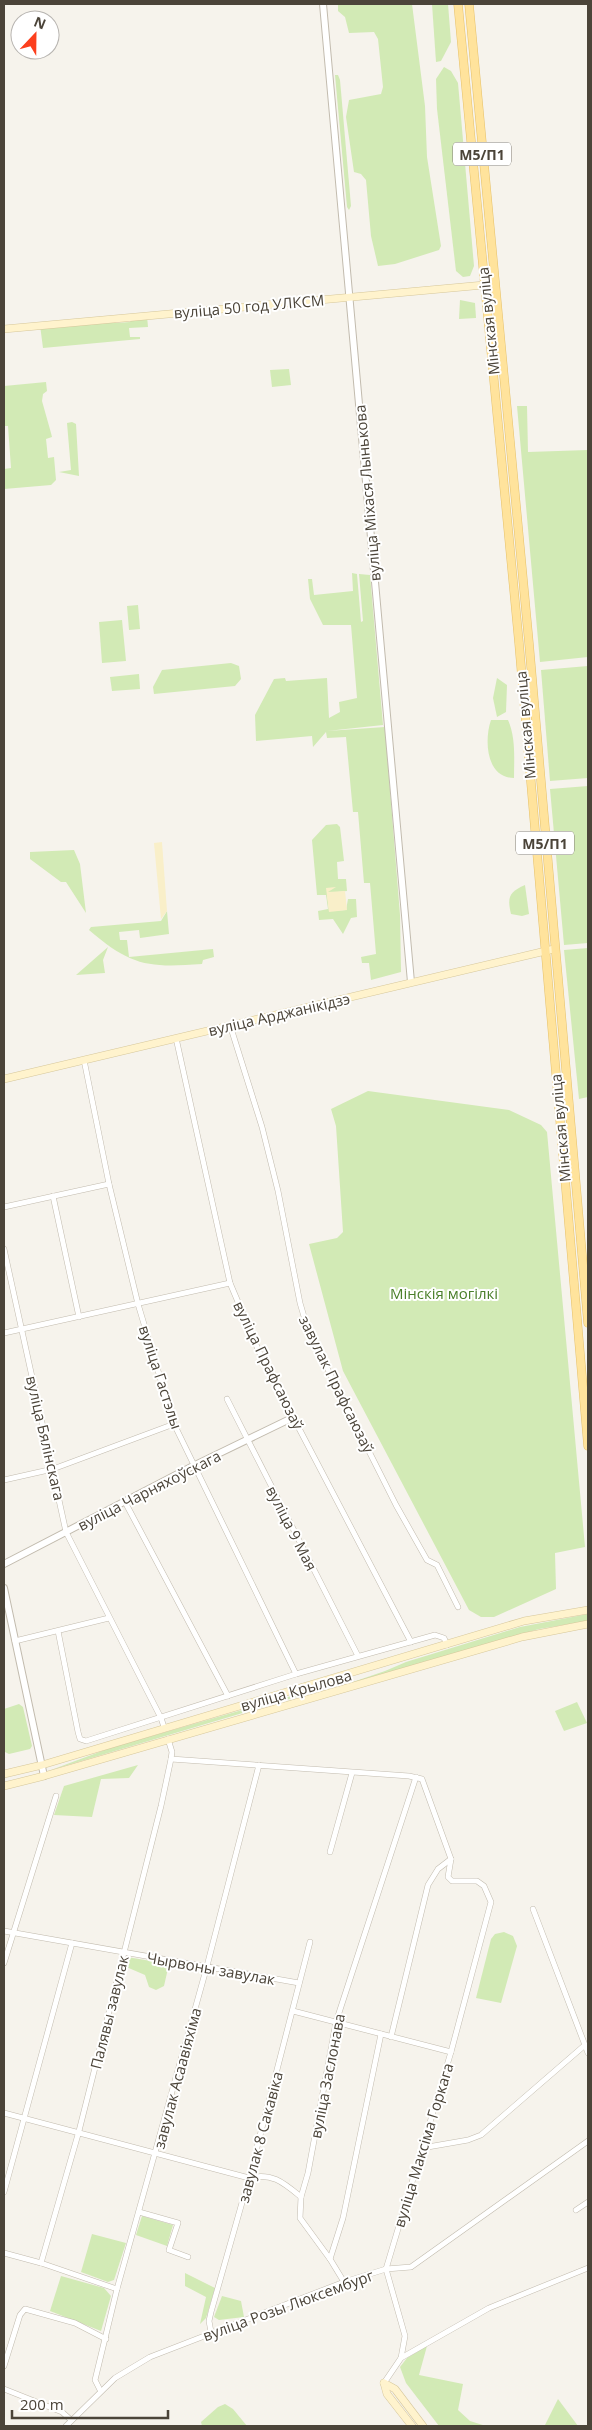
<svg xmlns="http://www.w3.org/2000/svg" width="592" height="2430" viewBox="0 0 592 2430" font-family="'Open Sans',sans-serif">
<style>
.green{fill:#d2eab5}
.sand{fill:#f9efc9}
.lines{fill:none;stroke-linecap:round;stroke-linejoin:round}
.minor-casing{stroke:#c2bbae;stroke-width:6}
.tertiary-casing{stroke:#c2bbae;stroke-width:8}
.secondary-casing{stroke:#d6c79b;stroke-width:8}
.primary-casing{stroke:#e6c16a;stroke-width:9}
.minor{stroke:#fff;stroke-width:5}
.tertiary{stroke:#fff;stroke-width:6}
.secondary{stroke:#fff3cd;stroke-width:7}
.primary{stroke:#ffe39c;stroke-width:8}
.labels{text-anchor:middle;dominant-baseline:central;stroke-width:4;stroke-linejoin:round;paint-order:stroke}
.shield{fill:#fff;stroke:#817c74;stroke-width:1}
.shield-label{font-size:14px;font-weight:bold;fill:#4b4439}
.street-label{font-size:15px;fill:#4b4439;stroke:#fff}
.park-label{font-size:15px;fill:#4a7f2a;stroke:#fff}
</style>
<rect width="100%" height="100%" fill="#f6f3ec"/>
<g class="green">
<polygon points="338,4 412,4 425,106 427,157 441,246 439,250 395,264 378,266 371,236 366,180 361,174 354,172 346,117 349,100 381,94 383,87 378,39 374,32 349,33 345,17 338,11"/>
<polygon points="432,4 448,4 451,42 441,61 436,62"/>
<polygon points="444,67 451,71 458,83 474,266 470,276 463,277 456,271 437,109 436,79"/>
<polygon points="335,75 338,75 340,80 351,206 349,210 347,207"/>
<polygon points="460,300 475,303 476,318 459,319"/>
<polygon points="147,316 148,327 129,328 130,337 140,337 140,339 43,348 40,325 112,319 116,323 130,322 133,317"/>
<polygon points="289,369 291,385 272,387 270,370"/>
<polygon points="46,382 47,391 43,394 42,401 51,433 52,437 46,439 48,458 54,457 56,480 51,485 4,489 4,469 11,468 8,426 4,426 4,386"/>
<polygon points="517,406 527,406 528,452 588,450 588,657 540,662"/>
<polygon points="72,422 76,424 79,476 59,472 71,470 67,423"/>
<polygon points="352,573 357,574 361,622 363,621 359,574 370,575 383,725 327,731 385,727 400,915 401,972 371,980 369,963 362,963 361,957 376,954 370,883 364,883 358,812 353,812 346,737 327,738 326,732 313,747 312,736 256,741 255,715 274,679 285,678 286,681 327,678 329,718 340,712 339,702 357,698 351,625 323,625 310,599 308,579 312,579 314,595 353,591"/>
<polygon points="138,605 140,629 129,630 127,606"/>
<polygon points="122,620 126,661 102,663 99,622"/>
<polygon points="231,663 239,666 241,679 235,686 154,694 153,687 162,670"/>
<polygon points="588,666 588,778 550,781 541,670"/>
<polygon points="139,674 140,689 112,691 110,677"/>
<polygon points="497,678 507,685 506,712 497,717 493,698"/>
<path d="M491,720H508C516,738 514,759 514,778C486,778 484,740 491,720Z"/>
<polygon points="588,786 588,943 564,945 550,789"/>
<polygon points="337,824 340,827 344,861 337,862 338,879 346,879 347,891 327,893 329,911 346,910 348,899 356,899 357,917 351,918 343,934 333,919 319,920 318,911 328,909 326,895 317,895 312,840 326,825"/>
<polygon points="74,850 80,864 86,913 66,882 61,882 30,859 30,852"/>
<path d="M525,885L529,914L522,916L511,914C507,897 509,892 525,885Z"/>
<path d="M167,911L169,934L140,938L139,930L119,932L120,940H127L129,957L213,949L214,957L203,960L202,964C148,968 131,966 89,930L91,927L161,921Z"/>
<polygon points="108,947 103,960 105,973 76,975"/>
<polygon points="588,948 588,1097 579,1099 564,950"/>
<polygon points="368,1091 509,1110 541,1125 547,1132 585,1547 555,1553 556,1589 494,1617 481,1617 469,1610 343,1371 309,1244 337,1238 343,1232 336,1126 331,1109"/>
<polygon points="588,1614 588,1621 539,1629 344,1685 385,1671 406,1662 520,1627"/>
<polygon points="333,1684 333,1686 51,1770 110,1748"/>
<polygon points="577,1702 587,1723 564,1731 555,1711"/>
<polygon points="19,1704 23,1707 32,1746 30,1749 9,1754 5,1752 4,1747 4,1709"/>
<polygon points="138,1765 129,1778 101,1779 92,1817 54,1815 64,1786"/>
<polygon points="504,1932 513,1936 517,1946 501,2003 476,1998 491,1939 495,1934"/>
<polygon points="127,1957 169,1964 164,1986 156,1990 149,1987 145,1975 124,1966"/>
<polygon points="142,2216 173,2225 167,2246 136,2235"/>
<polygon points="92,2234 126,2243 114,2280 108,2282 81,2272"/>
<polygon points="185,2273 215,2288 206,2318 200,2324 206,2297 185,2286"/>
<polygon points="61,2276 104,2288 111,2296 101,2331 50,2311"/>
<polygon points="222,2296 241,2301 244,2317 219,2320 214,2317"/>
<polygon points="427,2346 419,2375 463,2384 458,2410 470,2421 486,2426 439,2426 406,2383 400,2367 407,2358"/>
<polygon points="558,2399 578,2426 545,2425"/>
<polygon points="225,2404 233,2409 247,2426 202,2426 201,2422 218,2407"/>
</g>
<g class="sand">
<polygon points="162,842 167,911 161,919 154,843"/>
<polygon points="336,887 328,892 345,891 347,910 329,912 326,888"/>
</g>
<g class="lines">
<defs>
<g id="minor">
<polyline points="230,1025 262,1127 278,1191 300,1303 308,1330 396,1505 427,1560 437,1565 458,1607"/>
<polyline points="176,1038 230,1283 260,1354 411,1642"/>
<polyline points="84,1060 109,1184 138,1304 174,1424 296,1674"/>
<polyline points="53,1196 79,1317"/>
<polyline points="4,1207 109,1184"/>
<polyline points="4,1249 66,1532 161,1718 164,1727"/>
<polyline points="4,1333 230,1283"/>
<polyline points="227,1399 358,1656"/>
<polyline points="4,1480 53,1469 174,1424"/>
<polyline points="125,1502 228,1696"/>
<polyline points="58,1631 78,1732 80,1739 86,1741 296,1674 435,1635 444,1638 447,1645"/>
<polyline points="15,1641 109,1618"/>
<polyline points="168,1739 172,1752 171,1759 409,1776 422,1779 451,1859 448,1877 452,1881 477,1881 484,1886 491,1902 451,2052 386,2269 405,2336 401,2358 384,2383"/>
<polyline points="330,1852 352,1773"/>
<polyline points="533,1909 588,2053"/>
<polyline points="4,1931 299,1983"/>
<polyline points="4,1963 56,1796"/>
<polyline points="293,2011 451,2052"/>
<polyline points="391,2037 428,1885 438,1869 451,1859"/>
<path d="M4,2113L249,2178C272,2172 284,2183 301,2197"/>
<polyline points="422,2148 468,2140 481,2135 585,2045"/>
<polyline points="4,2192 72,1943"/>
<polyline points="576,2210 588,2202"/>
<polyline points="139,2212 178,2223 169,2250 188,2257"/>
<polyline points="4,2253 41,2263 117,2289"/>
<polyline points="330,2259 343,2218 381,2034"/>
<polyline points="41,2263 79,2131 161,1806 171,1759"/>
<polyline points="344,2282 330,2259 300,2218 301,2197 308,2173 336,2022 416,1777"/>
<polyline points="211,2332 209,2321 211,2312 249,2178 310,1942"/>
<polyline points="401,2358 489,2308 588,2268"/>
<polyline points="4,2366 20,2315 25,2309 75,2323 106,2339"/>
<polyline points="4,2389 62,2412 71,2420"/>
<polyline points="100,2390 95,2380 117,2289 207,1966 259,1765"/>
<polyline points="66,2426 115,2378 150,2357 344,2282 386,2269 411,2267 588,2141"/>
</g>
<g id="tertiary">
<polyline points="323,4 411,982"/>
<polyline points="4,1564 193,1466 294,1417"/>
<polyline points="4,1588 44,1776"/>
</g>
<g id="secondary">
<polyline points="4,329 495,284"/>
<polyline points="4,1079 554,949"/>
<polyline points="4,1774 42,1765 524,1621 588,1610"/>
<polyline points="4,1786 44,1776 522,1637 588,1624"/>
<polyline points="384,2383 395,2389 423,2426"/>
<polyline points="384,2383 387,2394 412,2426"/>
</g>
<g id="primary">
<polyline points="458,4 519,643 588,1446"/>
<polyline points="469,4 529,643 588,1323"/>
</g>
</defs>
<use href="#minor" class="minor-casing"/>
<use href="#tertiary" class="tertiary-casing"/>
<use href="#secondary" class="secondary-casing"/>
<use href="#primary" class="primary-casing"/>
<use href="#minor" class="minor"/>
<use href="#tertiary" class="tertiary"/>
<use href="#secondary" class="secondary"/>
<use href="#primary" class="primary"/>
</g>
<g class="labels">
<g class="shield">
<rect x="453" y="142.5" width="58" height="23" rx="4"/>
<rect x="516" y="831.5" width="58" height="23" rx="4"/>
</g>
<g class="shield-label">
<text x="482" y="154">М5/П1</text>
<text x="545" y="843">М5/П1</text>
</g>
<g class="street-label">
<text transform="translate(249 306) rotate(-5)">вуліца 50 год УЛКСМ</text>
<text transform="translate(488 321) rotate(-96)">Мінская вуліца</text>
<text transform="translate(367 493) rotate(-95)">вуліца Міхася Лынькова</text>
<text transform="translate(525 725) rotate(-95)">Мінская вуліца</text>
<text transform="translate(279 1014) rotate(-13)">вуліца Арджанікідзэ</text>
<text transform="translate(560 1128) rotate(-95)">Мінская вуліца</text>
<text transform="translate(269 1365) rotate(64)">вуліца Прафсаюзаў</text>
<text transform="translate(161 1377) rotate(72)">вуліца Гастэлы</text>
<text transform="translate(337 1384) rotate(64)">завулак Прафсаюзаў</text>
<text transform="translate(46 1438) rotate(77)">вуліца Бялінскага</text>
<text transform="translate(149 1490) rotate(-27)">вуліца Чарняхоўскага</text>
<text transform="translate(292 1528) rotate(63)">вуліца 9 Мая</text>
<text transform="translate(296 1690) rotate(-16)">вуліца Крылова</text>
<text transform="translate(211 1968) rotate(10)">Чырвоны завулак</text>
<text transform="translate(109 2012) rotate(-76)">Палявы завулак</text>
<text transform="translate(327 2076) rotate(-79)">вуліца Заслонава</text>
<text transform="translate(177 2078) rotate(-75)">завулак Асаавіяхіма</text>
<text transform="translate(260 2137) rotate(-75)">завулак 8 Сакавіка</text>
<text transform="translate(423 2145) rotate(-73)">вуліца Максіма Горкага</text>
<text transform="translate(288 2305) rotate(-20)">вуліца Розы Люксембург</text>
</g>
<g class="park-label">
<text x="444" y="1293">Мінскія могілкі</text>
</g>
</g>
<rect width="592" height="2430" fill="none" stroke="#4b4439" stroke-width="10"/>
<g transform="translate(35 35) rotate(22)"><circle r="24" fill="#ffffff" stroke="#b7b4b0"/>
<path d="M0-4L9 19L0 12L-9 19Z" fill="#fc3f1d"/>
<text y="-8" font-size="14" font-weight="bold" text-anchor="middle" fill="#4b4439">N</text>
</g>
<path d="M12 2410v8h156v-8" fill="none" stroke="#4b4439" stroke-width="2.5"/>
<text x="20" y="2410" font-size="15" fill="#4b4439" stroke="#ffffff" stroke-width="4" paint-order="stroke">200 m</text>
</svg>
